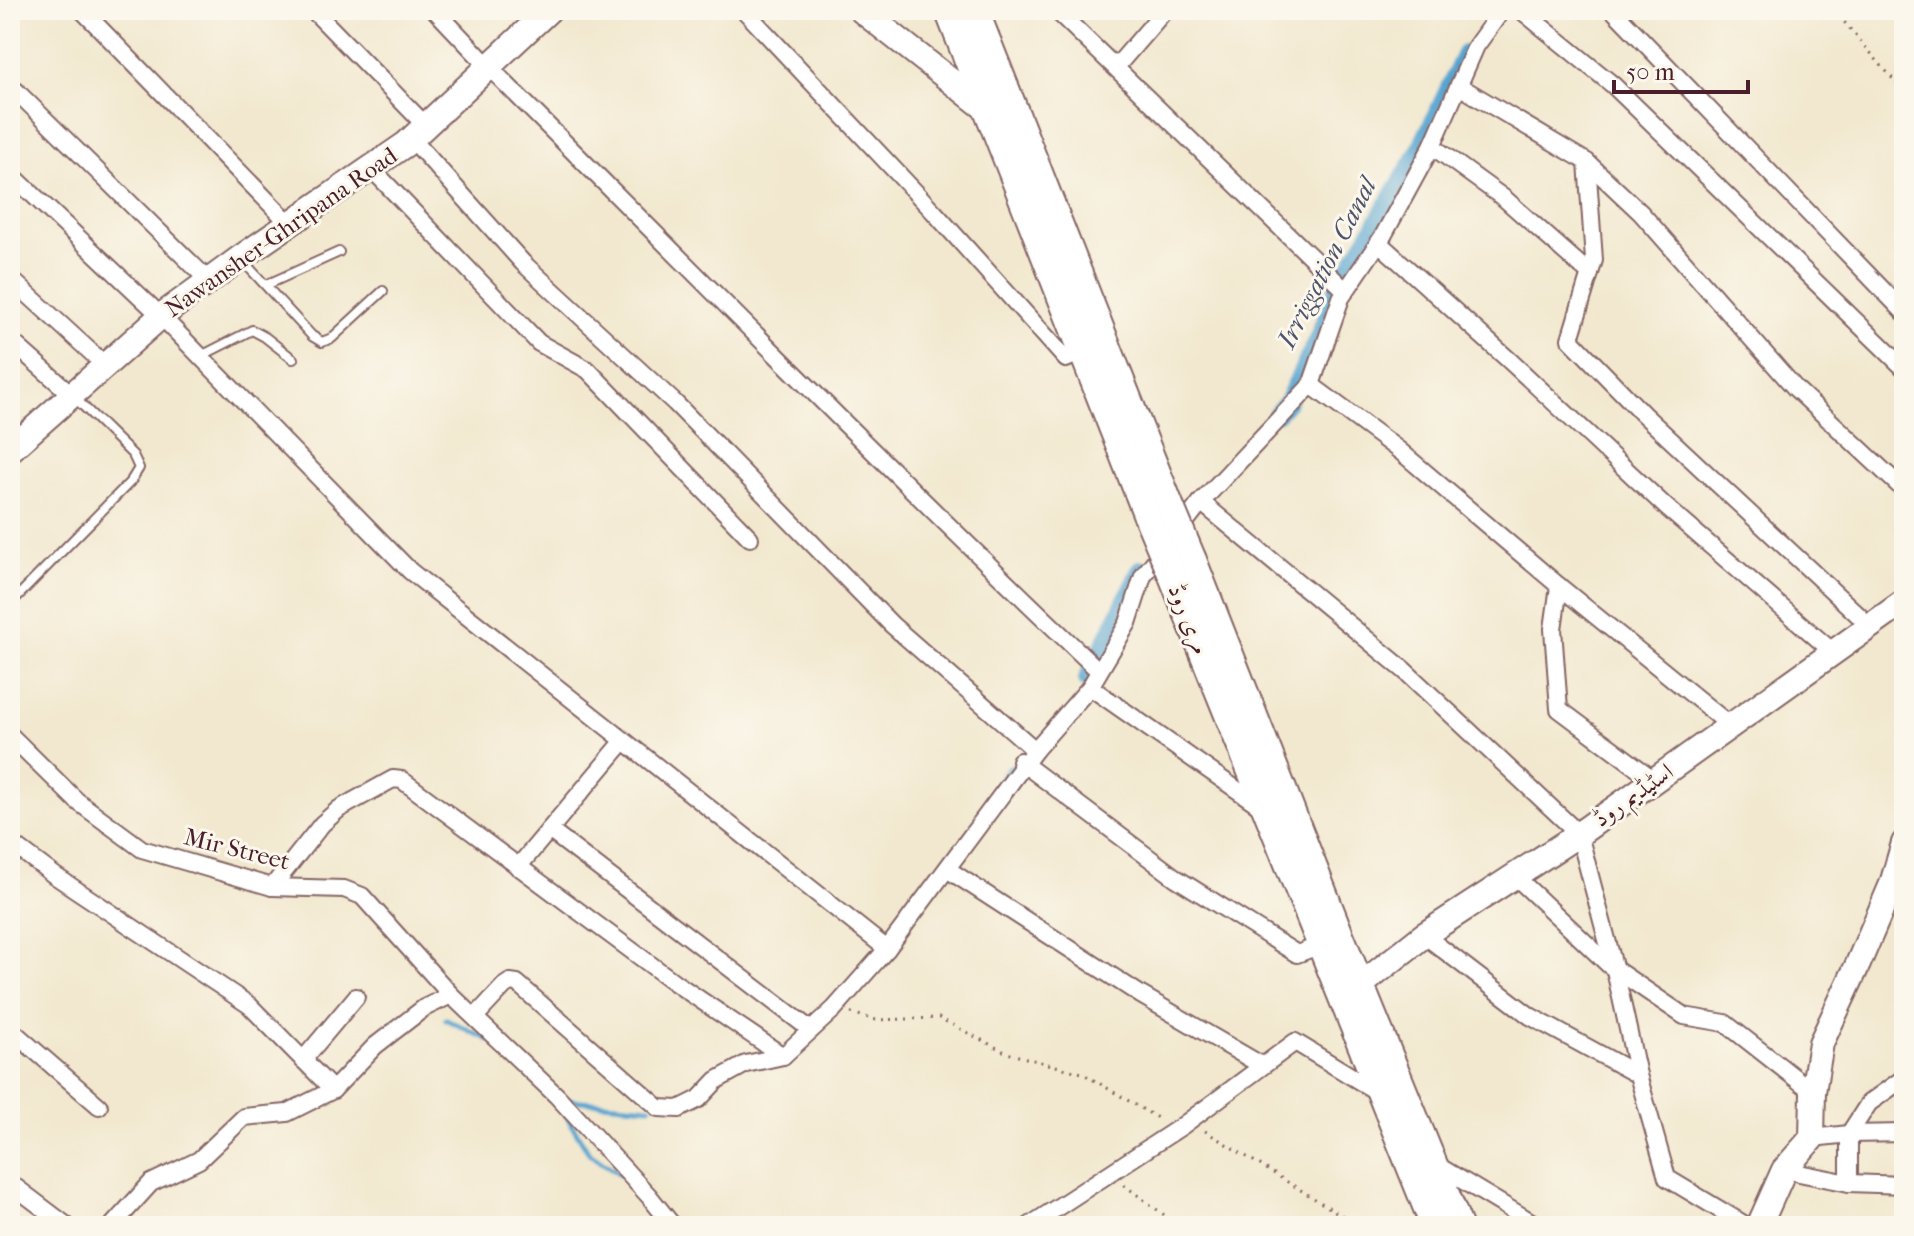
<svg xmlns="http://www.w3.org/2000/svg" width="1914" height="1236" viewBox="0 0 1914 1236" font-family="'IM FELL French Canon',Amiri,serif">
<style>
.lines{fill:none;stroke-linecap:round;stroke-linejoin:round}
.stream{stroke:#56a4d0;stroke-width:5}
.canal{stroke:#56a4d0;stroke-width:18}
.lane-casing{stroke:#856564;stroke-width:12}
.street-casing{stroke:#856564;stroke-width:20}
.secondary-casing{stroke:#856564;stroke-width:28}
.primary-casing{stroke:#856564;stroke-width:30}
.path{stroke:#856564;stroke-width:3;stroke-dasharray:2 6;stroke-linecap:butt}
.lane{stroke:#fff;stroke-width:8}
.street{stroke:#fff;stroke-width:16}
.secondary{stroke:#fff;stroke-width:24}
.primary{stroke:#fff;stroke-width:26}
.primary-bridge-casing{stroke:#856564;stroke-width:30;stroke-linecap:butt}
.primary-bridge{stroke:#fff;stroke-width:26}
.labels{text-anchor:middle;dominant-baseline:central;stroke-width:6;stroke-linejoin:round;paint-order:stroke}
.street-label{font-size:24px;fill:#4a1f2b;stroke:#fbf7ec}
.water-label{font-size:26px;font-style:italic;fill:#4f546d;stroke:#fbf7ec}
</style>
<rect width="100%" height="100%" fill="#fbf7ec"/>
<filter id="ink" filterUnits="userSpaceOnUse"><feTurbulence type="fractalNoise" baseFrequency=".0125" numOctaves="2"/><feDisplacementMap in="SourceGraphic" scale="16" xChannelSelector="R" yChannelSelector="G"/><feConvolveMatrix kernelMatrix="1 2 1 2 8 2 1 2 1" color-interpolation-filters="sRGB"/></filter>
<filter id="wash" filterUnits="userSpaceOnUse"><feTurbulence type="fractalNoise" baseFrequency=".006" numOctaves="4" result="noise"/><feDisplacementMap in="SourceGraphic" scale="32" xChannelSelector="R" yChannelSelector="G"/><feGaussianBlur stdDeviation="1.8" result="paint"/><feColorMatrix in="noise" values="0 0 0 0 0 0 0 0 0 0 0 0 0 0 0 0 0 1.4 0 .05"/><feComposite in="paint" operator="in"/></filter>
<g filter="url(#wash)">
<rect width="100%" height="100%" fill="#f2e8cf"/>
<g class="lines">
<g class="stream">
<polyline points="990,798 1009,768 1019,765"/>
<polyline points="911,907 911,902 931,876"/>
<polyline points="446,1019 489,1040"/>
<polyline points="568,1100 650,1107"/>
<polyline points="566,1115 589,1153 620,1174"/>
</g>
<g class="canal">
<polyline points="1277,413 1287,402 1317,340 1338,287 1417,155 1465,54"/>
<polyline points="1087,679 1141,569"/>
</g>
</g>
</g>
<g filter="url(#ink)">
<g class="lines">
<defs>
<g id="lane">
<polyline points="243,261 312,336 322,342 332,338 383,291"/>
<polyline points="266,285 339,252"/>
<polyline points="201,356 252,330 265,337 293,359"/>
<polyline points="10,604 131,481 139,468 133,455 75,398"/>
</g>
<g id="street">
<polyline points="82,10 290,224"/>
<polyline points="313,10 426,126"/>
<path d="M435,10L489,67C691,269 892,474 1099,671"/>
<polyline points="744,10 934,212 1066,359 1082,352"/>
<polyline points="1056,10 1345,290"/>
<polyline points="1521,10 1613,85 1904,368"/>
<polyline points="1613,10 1904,312"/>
<polyline points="1116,67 1165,10"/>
<polyline points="10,85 209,281"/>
<polyline points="1459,86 1587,162 1641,213 1795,388 1904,490"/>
<polyline points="412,139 523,263 675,403 892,625 1035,750"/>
<polyline points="1432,146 1505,199 1590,274"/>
<polyline points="1587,162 1594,260 1570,339 1643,414 1870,626"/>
<polyline points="371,168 539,343 588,370 750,538"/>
<polyline points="10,173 161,316 410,571 887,949"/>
<polyline points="1379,243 1510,361 1666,507 1833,652"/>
<polyline points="10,278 105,365"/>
<polyline points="10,340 71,394"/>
<polyline points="1311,385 1400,451 1559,586 1732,727"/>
<polyline points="1201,502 1404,670 1579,834 1615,970 1638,1075 1667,1178 1747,1226"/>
<polyline points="1559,586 1553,629 1559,709 1654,780"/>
<polyline points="1090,687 1263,808"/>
<polyline points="10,735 77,801 142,849 272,887 344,889 362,896 451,995 557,1096 649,1196 673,1226"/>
<polyline points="1020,761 1176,878 1297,954 1321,945"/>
<polyline points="549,830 811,1030"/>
<polyline points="10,842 54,875 249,1005 333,1090"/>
<polyline points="518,867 623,742"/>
<polyline points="947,869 1141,995 1261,1065"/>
<polyline points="1516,877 1609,965 1684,1016 1725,1023 1813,1092"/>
<polyline points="272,887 322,824 339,809 393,779 402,780 674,982 783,1056"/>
<polyline points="1424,935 1530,1016 1638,1075"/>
<polyline points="475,1017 504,986 510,982 517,983 659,1108 679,1109 699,1099 717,1080 746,1064 783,1056 834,1009 887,949 1035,750 1090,687 1128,623 1143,576 1201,502 1311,385 1341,298 1383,236 1432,146 1476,46 1502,10"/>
<polyline points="10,1029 99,1106"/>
<polyline points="303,1060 356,997"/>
<polyline points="1812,1138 1849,1134 1904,1133"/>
<polyline points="1435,1164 1538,1226"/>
<polyline points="1784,1170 1849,1183 1904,1185"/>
<polyline points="10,1183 67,1226"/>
<polyline points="1849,1183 1849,1134 1869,1103 1904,1078"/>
<polyline points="112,1226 151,1183 199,1160 244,1117 287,1113 333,1090 375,1046 424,1008 451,995"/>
<polyline points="1029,1226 1182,1126 1295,1042 1379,1093"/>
</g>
<g id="secondary">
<polyline points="861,10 989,111"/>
<polyline points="10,450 161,316 240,258 406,144 549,10"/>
<polyline points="1361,985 1424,935 1579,834 1904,602"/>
<polyline points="1759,1226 1784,1170 1812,1138 1813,1092 1821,1043 1858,964 1892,884 1904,843"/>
</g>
<g id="primary">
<polyline points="948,10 1147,516"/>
<polyline points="975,10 1170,505"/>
<polyline points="1193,560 1339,932 1459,1226"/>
<polyline points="1170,571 1434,1226"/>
</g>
</defs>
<use href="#lane" class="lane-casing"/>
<use href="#street" class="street-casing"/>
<use href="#secondary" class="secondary-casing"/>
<use href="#primary" class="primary-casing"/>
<g class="path">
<polyline points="1834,10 1904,92"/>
<polyline points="851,1013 876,1020 939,1018 1007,1053 1082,1073 1159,1119"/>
<polyline points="1205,1131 1359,1226"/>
<polyline points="1124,1185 1179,1226"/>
</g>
<use href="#lane" class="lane"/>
<use href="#street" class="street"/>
<use href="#secondary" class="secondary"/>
<use href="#primary" class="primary"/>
<defs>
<g id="primary-bridge">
<polyline points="1170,505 1193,560"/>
<polyline points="1147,516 1170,571"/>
</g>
</defs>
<use href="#primary-bridge" class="primary-bridge-casing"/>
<use href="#primary-bridge" class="primary-bridge"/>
</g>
</g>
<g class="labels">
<g class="street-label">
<text transform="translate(281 232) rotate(-35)">Nawansher-Ghripana Road</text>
<text transform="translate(1189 619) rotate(68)">مری روڈ</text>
<text transform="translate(1633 795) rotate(-35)">اسٹیڈیم روڈ</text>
<text transform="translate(237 849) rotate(14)">Mir Street</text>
</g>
<g class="water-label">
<text transform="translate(1327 263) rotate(-63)">Irriggation Canal</text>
</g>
</g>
<rect width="1914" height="1236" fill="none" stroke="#fbf7ec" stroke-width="40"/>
<path d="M1614 80v12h134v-12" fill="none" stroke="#4a1f2b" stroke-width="4"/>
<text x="1626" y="80" font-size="24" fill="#4a1f2b" stroke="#fbf7ec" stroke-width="6" paint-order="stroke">50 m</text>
</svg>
